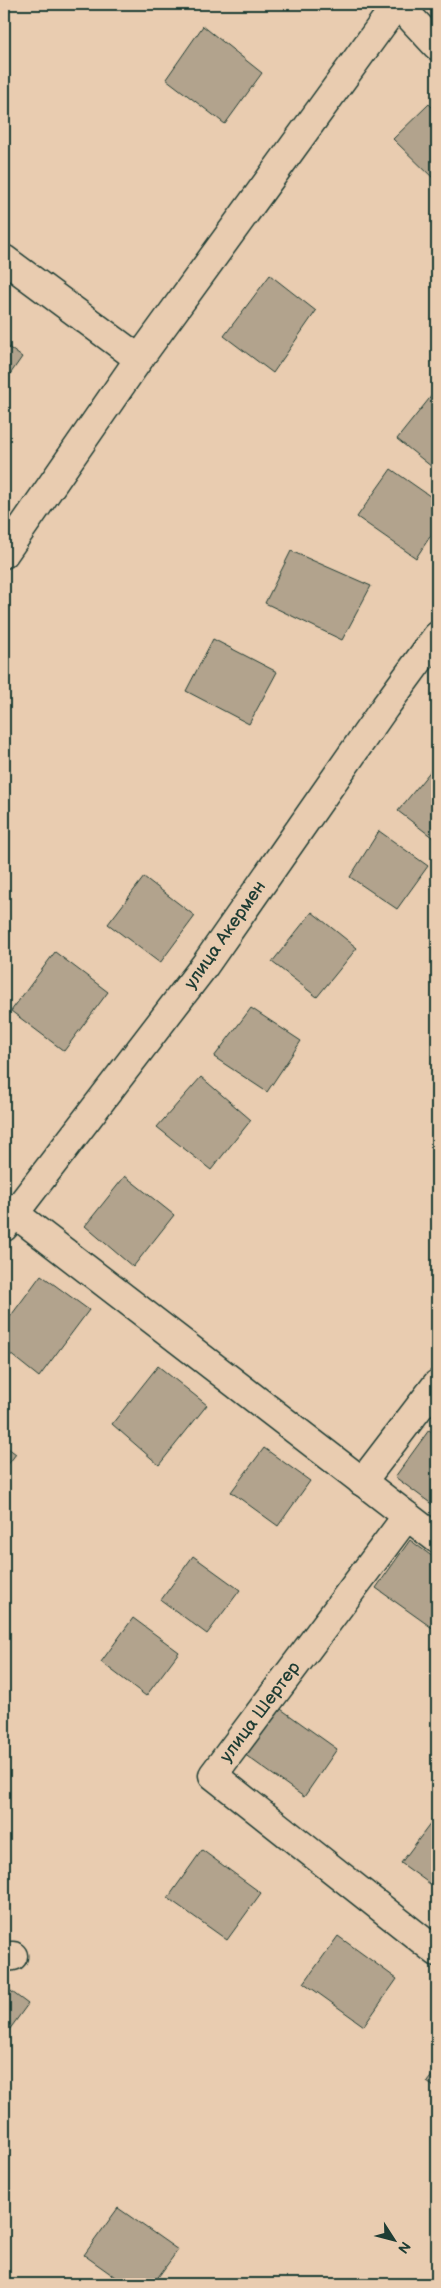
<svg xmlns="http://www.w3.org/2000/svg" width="441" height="2288" viewBox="0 0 441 2288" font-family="'Balsamiq Sans',sans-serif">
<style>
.building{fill:#b2a38d;stroke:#1f3d34}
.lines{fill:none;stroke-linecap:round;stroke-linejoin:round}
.minor-casing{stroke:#1f3d34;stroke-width:31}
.minor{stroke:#e9ccb0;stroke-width:28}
.labels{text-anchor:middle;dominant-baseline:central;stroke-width:4;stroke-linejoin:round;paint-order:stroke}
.street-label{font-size:18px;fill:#1f3d34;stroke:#e9ccb0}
</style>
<rect width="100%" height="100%" fill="#e9ccb0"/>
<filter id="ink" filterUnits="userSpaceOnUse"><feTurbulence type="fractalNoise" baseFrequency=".02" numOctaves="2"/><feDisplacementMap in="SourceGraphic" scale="10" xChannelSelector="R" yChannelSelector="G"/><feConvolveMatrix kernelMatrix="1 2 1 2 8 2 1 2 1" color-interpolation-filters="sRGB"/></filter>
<g filter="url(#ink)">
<g class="building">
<polygon points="203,26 262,73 225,124 166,79"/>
<polygon points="429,104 437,112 437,182 393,139"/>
<polygon points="270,275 316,311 273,373 224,336"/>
<polygon points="4,344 22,357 4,383"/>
<polygon points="437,389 437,471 397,439"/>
<polygon points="391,469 437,501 437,526 416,558 357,517"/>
<polygon points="291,551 371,586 342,640 265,603"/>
<polygon points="213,639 277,672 249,724 186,691"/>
<polygon points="437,763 437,841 398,811"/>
<polygon points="379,831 428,866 397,909 350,877"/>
<polygon points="144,877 195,916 160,963 108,924"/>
<polygon points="312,912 357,948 317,997 272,962"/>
<polygon points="55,952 108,992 64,1051 11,1011"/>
<polygon points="251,1008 301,1041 267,1092 214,1057"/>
<polygon points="201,1077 251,1120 211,1170 157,1127"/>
<polygon points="125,1176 174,1215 133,1267 85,1226"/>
<polygon points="41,1275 89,1310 39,1377 4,1349 4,1325"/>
<polygon points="158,1366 207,1405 159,1465 112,1424"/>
<polygon points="429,1430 437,1436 437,1508 395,1477"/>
<polygon points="4,1445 16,1454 4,1470"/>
<polygon points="264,1448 310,1481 278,1526 231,1492"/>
<polygon points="410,1540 437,1560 437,1628 435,1630 376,1588"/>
<polygon points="193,1556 240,1590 207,1634 161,1600"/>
<polygon points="133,1618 179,1652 146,1696 101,1662"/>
<polygon points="278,1707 337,1749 304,1797 244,1754"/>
<polygon points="434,1819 437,1821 437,1889 401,1863"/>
<polygon points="202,1850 261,1893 227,1940 168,1898"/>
<polygon points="338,1936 397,1979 364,2026 304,1983"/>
<polygon points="4,1986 28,2004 4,2037"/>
<polygon points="437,2069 437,2089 427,2082"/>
<polygon points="118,2208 178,2250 153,2284 125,2284 84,2255"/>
</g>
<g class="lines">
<defs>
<g id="minor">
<polyline points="398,4 437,46"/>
<polyline points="4,259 139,359"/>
<polyline points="4,554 139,359 397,4"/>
<polyline points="14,1213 437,1539"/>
<polyline points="4,1227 205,965 385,707 437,636"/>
<polyline points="362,1482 437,1384"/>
<polyline points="407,1516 213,1775 437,1952"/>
<polyline points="4,1957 13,1956"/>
</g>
</defs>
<use href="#minor" class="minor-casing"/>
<use href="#minor" class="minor"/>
</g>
</g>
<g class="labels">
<g class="street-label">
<text transform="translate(225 935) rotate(-55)">улица Акермен</text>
<text transform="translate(260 1712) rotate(-53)">улица Шертер</text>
</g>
</g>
<rect width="441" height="2288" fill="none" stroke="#e9ccb0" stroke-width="20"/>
<rect x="10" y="10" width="421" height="2268" fill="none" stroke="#1f3d34" stroke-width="2" filter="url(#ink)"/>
<g transform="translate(394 2240) rotate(126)" stroke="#e9ccb0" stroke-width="4" paint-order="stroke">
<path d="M0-4L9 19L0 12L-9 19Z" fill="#1f3d34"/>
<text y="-8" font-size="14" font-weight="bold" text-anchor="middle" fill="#1f3d34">N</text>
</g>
</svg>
